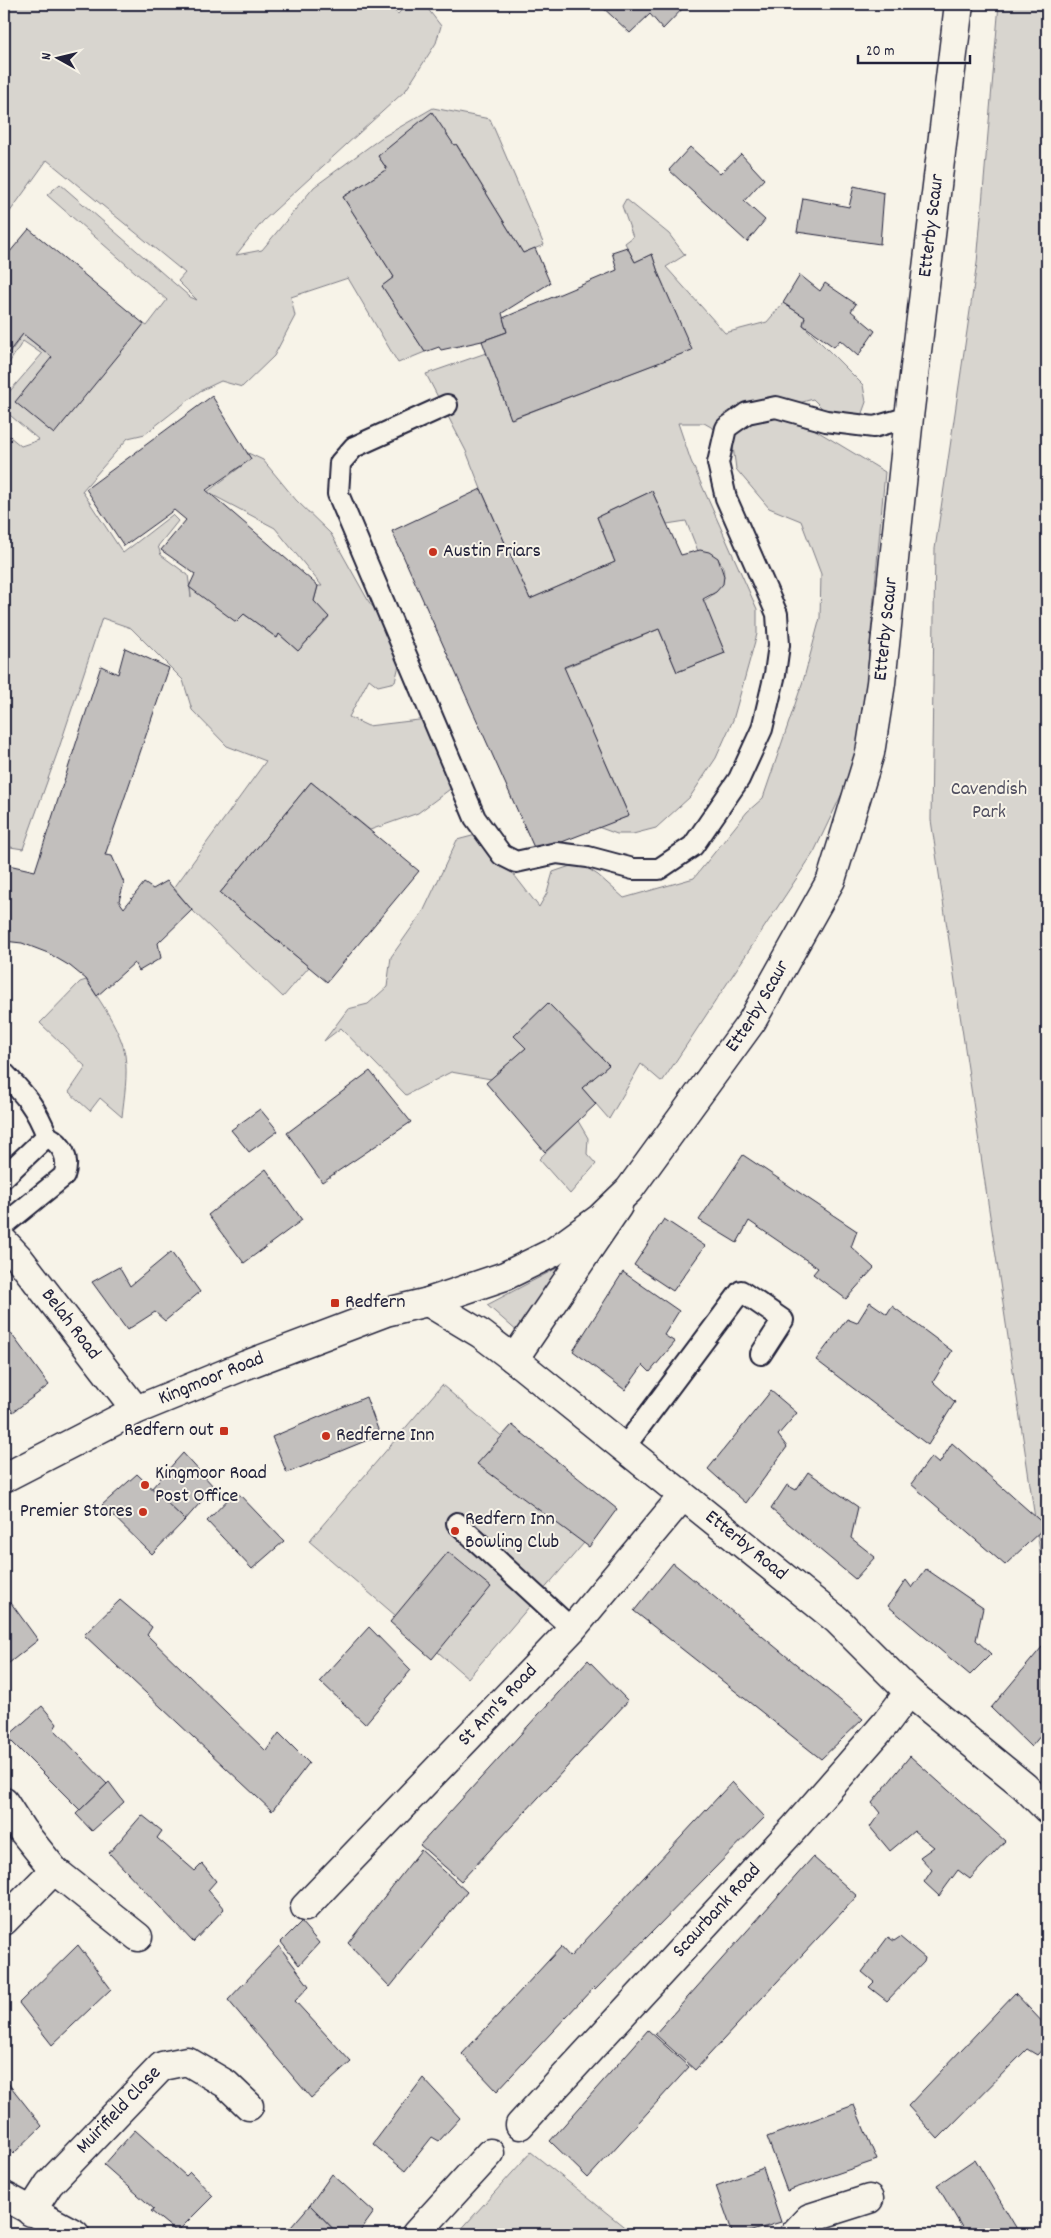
<svg xmlns="http://www.w3.org/2000/svg" width="1051" height="2238" viewBox="0 0 1051 2238" font-family="Dekko,sans-serif">
<style>
.green{fill:#d8d5cf;stroke:#7d7c85}
.building{fill:#c2bfbd;stroke:#22223b}
.lines{fill:none;stroke-linecap:round;stroke-linejoin:round}
.lane-casing{stroke:#22223b;stroke-width:24}
.street-casing{stroke:#22223b;stroke-width:31}
.secondary-casing{stroke:#22223b;stroke-width:31}
.lane{stroke:#f7f3e8;stroke-width:20}
.street{stroke:#f7f3e8;stroke-width:28}
.secondary{stroke:#f7f3e8;stroke-width:28}
.poi-dot{fill:#c8321e;stroke:#f7f3e8;stroke-width:2}
.labels{text-anchor:middle;dominant-baseline:central;stroke-width:4;stroke-linejoin:round;paint-order:stroke}
.street-label{font-size:20px;fill:#22223b;stroke:#f7f3e8}
.poi-label{font-size:20px;fill:#22223b;stroke:#f7f3e8;text-anchor:start}
.park-label{font-size:20px;fill:#504f60;stroke:#f7f3e8}
</style>
<rect width="100%" height="100%" fill="#f7f3e8"/>
<filter id="ink" filterUnits="userSpaceOnUse"><feTurbulence type="fractalNoise" baseFrequency=".02" numOctaves="2"/><feDisplacementMap in="SourceGraphic" scale="10" xChannelSelector="R" yChannelSelector="G"/><feConvolveMatrix kernelMatrix="1 2 1 2 8 2 1 2 1" color-interpolation-filters="sRGB"/></filter>
<g filter="url(#ink)">
<g class="green">
<polygon points="4,4 386,4 398,14 407,4 424,4 441,26 436,43 406,90 263,221 236,255 262,250 314,187 381,138 433,108 490,119 544,245 523,253 457,145 454,145 432,113 378,156 387,169 343,197 394,277 382,286 425,352 398,363 348,278 291,297 295,316 274,356 242,387 221,381 200,391 145,434 128,438 82,491 123,553 172,515 178,521 158,546 161,555 188,575 191,597 190,584 237,621 244,614 277,638 279,634 298,651 329,618 314,601 318,586 322,586 275,528 207,492 251,459 246,452 263,460 296,500 331,534 369,602 388,625 400,661 395,682 378,686 369,679 349,717 368,726 444,717 469,775 418,813 370,830 311,782 220,893 309,967 283,997 192,910 174,888 266,761 227,746 192,710 183,680 131,628 102,618 58,751 23,849 4,846 4,432 21,446 39,440 4,410 4,398 42,354 23,341 4,371 4,350 9,354 23,334 52,357 144,324 147,326 167,300 47,195 60,184 190,297 197,300 178,281 185,273 47,160 4,220"/>
<polygon points="999,4 1047,4 1047,1599 931,820 935,549 977,263"/>
<path d="M626,199L669,234L685,255L666,267L725,333L767,322L783,303L805,317L803,325L863,385L866,402L861,416L832,418L813,399L775,410L807,425L885,472L860,756L814,852L662,1082L641,1064L609,1119L582,1088L609,1065L548,1003L514,1036L526,1048L491,1079L451,1072L406,1095L341,1028L324,1041L348,1009L368,1004L387,987L391,957L424,910L457,840L491,831L515,876L539,907L547,893L553,872L579,863L598,875L624,898L694,878L747,812L763,798L804,678L820,618L821,574L801,521L769,508L736,469L732,439L704,423H678L691,461L757,609V634L733,720L716,758L690,797L656,828L633,834H617L598,827L629,816L564,668L659,629L677,672L725,653L703,601C731,587 732,555 698,551L686,521L667,524L652,491L597,517L615,562L530,599L481,489L466,451L426,374L486,353L512,419L691,350L659,275L652,254L635,262L625,243L633,237L622,206Z"/>
<path d="M86,980C99,999 122,1032 125,1055C128,1076 124,1097 122,1117L100,1098L90,1111L69,1092L86,1067L40,1023L80,982Z"/>
<polygon points="578,1121 588,1138 587,1154 596,1164 570,1194 539,1159"/>
<polygon points="559,1267 519,1333 487,1305"/>
<polygon points="442,1385 602,1522 468,1678 309,1541"/>
<polygon points="531,2152 633,2234 457,2234"/>
</g>
<g class="building">
<polygon points="599,4 687,4 663,29 650,14 630,33"/>
<polygon points="432,112 454,145 456,144 523,253 535,248 550,283 502,313 507,332 482,341 441,350 439,347 425,352 382,286 394,277 343,197 387,169 378,156"/>
<polygon points="690,147 720,174 741,154 764,179 744,201 765,220 747,242 669,170"/>
<polygon points="854,186 884,193 880,244 797,232 803,198 849,207"/>
<polygon points="29,229 144,324 54,434 15,402 52,357 23,334 8,353 4,350 4,259"/>
<polygon points="627,247 635,262 652,254 659,275 692,350 511,419 482,341 507,332 503,318 617,270 612,252"/>
<polygon points="800,275 820,291 825,283 856,304 851,311 875,331 858,356 840,340 834,347 803,325 805,317 783,303"/>
<polygon points="212,396 251,459 206,490 318,586 314,601 329,617 298,651 279,634 277,638 244,614 236,622 189,587 195,574 161,550 186,520 174,510 124,546 86,489"/>
<polygon points="481,489 530,599 615,562 597,517 652,491 681,555 700,550 709,552 718,558 724,576 723,584 716,592 703,599 725,653 677,672 659,629 564,667 629,816 536,852 392,531"/>
<polygon points="125,648 169,668 105,855 112,856 124,883 119,901 124,908 144,883 153,889 167,881 192,910 158,943 161,958 139,971 134,963 97,996 86,979 70,966 48,953 22,943 4,941 4,864 35,871 101,666 118,674"/>
<polygon points="311,782 419,871 327,982 220,893"/>
<polygon points="548,1003 609,1065 582,1088 596,1104 545,1152 486,1083 526,1048 514,1036"/>
<polygon points="370,1071 411,1122 322,1182 287,1133"/>
<polygon points="260,1109 278,1131 249,1152 231,1130"/>
<polygon points="743,1155 857,1231 851,1247 874,1268 846,1299 813,1274 818,1268 749,1221 737,1243 699,1220"/>
<polygon points="266,1169 302,1220 244,1263 208,1215"/>
<polygon points="664,1219 705,1246 673,1291 634,1265"/>
<polygon points="171,1252 200,1292 165,1321 155,1312 127,1330 92,1282 119,1267 130,1286"/>
<polygon points="623,1272 679,1311 664,1335 675,1342 650,1372 643,1365 625,1390 573,1351"/>
<polygon points="870,1302 887,1314 892,1306 952,1351 933,1382 955,1402 928,1445 816,1360 847,1319 857,1323"/>
<polygon points="4,1324 49,1385 13,1412 4,1400"/>
<polygon points="771,1391 797,1413 778,1435 787,1447 746,1503 708,1469"/>
<polygon points="366,1397 380,1435 287,1473 272,1437"/>
<polygon points="512,1425 617,1509 589,1547 477,1464"/>
<polygon points="952,1443 1046,1526 1005,1565 911,1484 931,1457 939,1464"/>
<polygon points="183,1453 214,1487 185,1520 151,1489"/>
<polygon points="808,1472 858,1507 851,1538 875,1557 855,1579 771,1509 787,1485 796,1490"/>
<polygon points="137,1474 185,1520 152,1554 102,1505"/>
<polygon points="236,1491 284,1541 252,1569 207,1521"/>
<polygon points="448,1552 491,1587 432,1659 390,1622"/>
<polygon points="673,1563 863,1719 821,1759 634,1611"/>
<polygon points="926,1569 983,1608 976,1640 991,1654 970,1675 888,1606 906,1580 912,1588"/>
<polygon points="120,1600 152,1627 147,1635 266,1751 279,1733 309,1763 272,1811 84,1635"/>
<polygon points="11,1603 38,1640 4,1667 4,1609"/>
<polygon points="369,1627 411,1670 365,1724 320,1681"/>
<polygon points="1047,1641 1047,1728 1031,1747 991,1708"/>
<polygon points="588,1660 628,1701 461,1881 420,1845"/>
<polygon points="42,1706 57,1724 54,1729 107,1784 80,1810 7,1737"/>
<polygon points="910,1756 1005,1841 970,1879 958,1870 939,1896 924,1882 932,1870 920,1857 934,1847 914,1831 890,1851 870,1827 880,1813 872,1803"/>
<polygon points="109,1782 124,1802 92,1831 76,1814"/>
<polygon points="732,1782 765,1817 595,1990 594,1987 497,2091 462,2054 561,1947 570,1957"/>
<polygon points="142,1815 162,1831 157,1838 195,1871 202,1864 216,1881 208,1890 224,1909 193,1942 109,1853"/>
<polygon points="421,1850 467,1892 390,1987 348,1943"/>
<polygon points="813,1857 857,1896 695,2070 655,2034"/>
<polygon points="301,1922 319,1943 299,1965 281,1942"/>
<polygon points="888,1937 894,1941 900,1937 925,1958 924,1962 887,2001 869,1987 874,1982 862,1972"/>
<polygon points="78,1945 111,1989 52,2045 19,2003"/>
<polygon points="279,1946 309,1986 295,2001 351,2062 311,2098 228,2000"/>
<polygon points="1015,1993 1047,2027 1047,2044 1037,2055 1027,2049 938,2139 908,2106"/>
<polygon points="648,2030 689,2067 588,2178 550,2141"/>
<polygon points="4,2078 42,2126 13,2154 4,2144"/>
<polygon points="423,2078 460,2118 439,2141 432,2137 405,2171 373,2144"/>
<polygon points="854,2105 877,2160 787,2191 767,2137"/>
<polygon points="135,2130 186,2176 190,2172 213,2196 177,2232 151,2211 154,2209 104,2165"/>
<polygon points="975,2159 1020,2234 966,2234 937,2185"/>
<polygon points="763,2168 781,2222 742,2234 733,2234 716,2186"/>
<polygon points="332,2174 374,2212 358,2234 338,2234 310,2205"/>
<polygon points="310,2205 338,2234 285,2234"/>
</g>
<g class="lines">
<defs>
<g id="lane">
<polyline points="447,405 354,447 340,463 338,494 475,818 502,855 516,862 557,853 588,857 633,869 659,869 693,846 739,779 762,729 775,674 779,645 777,614 726,498 718,463 726,428 747,413 776,407 826,421 874,427 909,417"/>
<path d="M4,1073C25,1095 36,1107 47,1136"/>
<path d="M4,1177L47,1136C63,1144 70,1159 64,1176L4,1225"/>
<polyline points="623,1449 741,1291 783,1320 761,1354"/>
<polyline points="457,1523 572,1629"/>
</g>
<g id="street">
<path id="s1" d="M4,1242L18,1257L136,1410"/>
<path id="s2" d="M428,1302L481,1334L514,1359L837,1620L909,1692L1024,1786L1047,1809"/>
<polyline points="514,1359 618,1206"/>
<polyline points="4,1802 22,1830 54,1870 138,1937"/>
<path id="s3" d="M305,1907L572,1629L682,1497"/>
<polyline points="4,1921 54,1870"/>
<path id="s4" d="M520,2125L796,1826L885,1724L909,1692"/>
<polyline points="4,2196 75,2234"/>
<path id="s5" d="M31,2212L49,2184L162,2066L187,2061L226,2084L249,2106"/>
<polyline points="416,2234 490,2153"/>
<polyline points="794,2234 809,2218 869,2199"/>
</g>
<g id="secondary">
<path id="s6" d="M4,1478L136,1410L246,1365L386,1312L428,1302L505,1276L552,1253L600,1218L629,1190L752,1021L831,880L870,753L881,683L909,417L959,4"/>
</g>
</defs>
<use href="#lane" class="lane-casing"/>
<use href="#street" class="street-casing"/>
<use href="#secondary" class="secondary-casing"/>
<use href="#lane" class="lane"/>
<use href="#street" class="street"/>
<use href="#secondary" class="secondary"/>
</g>
</g>
<g class="poi-dot">
<circle cx="433" cy="552" r="5"/>
<rect x="330" y="1298" width="10" height="10" rx="2.5"/>
<rect x="219" y="1426" width="10" height="10" rx="2.5"/>
<circle cx="326" cy="1436" r="5"/>
<circle cx="145" cy="1485" r="5"/>
<circle cx="143" cy="1512" r="5"/>
<circle cx="455" cy="1531" r="5"/>
</g>
<g class="labels">
<g class="street-label">
<text stroke="none"><textPath href="#s6" startOffset="1728">Etterby Scaur</textPath></text>
<text stroke="none"><textPath href="#s6" startOffset="1322">Etterby Scaur</textPath></text>
<text stroke="none"><textPath href="#s6" startOffset="918">Etterby Scaur</textPath></text>
<text stroke="none"><textPath href="#s1" startOffset="106">Belah Road</textPath></text>
<text stroke="none"><textPath href="#s6" startOffset="230">Kingmoor Road</textPath></text>
<text stroke="none"><textPath href="#s2" startOffset="401">Etterby Road</textPath></text>
<text stroke="none"><textPath href="#s3" startOffset="279">St Ann's Road</textPath></text>
<text stroke="none"><textPath href="#s4" startOffset="291">Scaurbank Road</textPath></text>
<text stroke="none"><textPath href="#s5" startOffset="135">Muirifield Close</textPath></text>
</g>
<g class="poi-label">
<text x="443" y="552">Austin Friars</text>
<text x="345" y="1303">Redfern</text>
<text x="214" y="1431" text-anchor="end">Redfern out</text>
<text x="336" y="1436">Redferne Inn</text>
<text x="155" y="1474">Kingmoor Road<tspan x="155" dy="23">Post Office</tspan></text>
<text x="133" y="1512" text-anchor="end">Premier Stores</text>
<text x="465" y="1520">Redfern Inn<tspan x="465" dy="23">Bowling Club</tspan></text>
</g>
<g class="park-label">
<text x="989" y="790">Cavendish<tspan x="989" dy="23">Park</tspan></text>
</g>
</g>
<rect width="1051" height="2238" fill="none" stroke="#f7f3e8" stroke-width="20"/>
<rect x="10" y="10" width="1031" height="2218" fill="none" stroke="#22223b" stroke-width="2" filter="url(#ink)"/>
<g transform="translate(58 58) rotate(278)" stroke="#f7f3e8" stroke-width="4" paint-order="stroke">
<path d="M0-4L9 19L0 12L-9 19Z" fill="#22223b"/>
<text y="-8" font-size="14" font-weight="bold" text-anchor="middle" fill="#22223b">N</text>
</g>
<path d="M858 55v8h112v-8" fill="none" stroke="#22223b" stroke-width="2.5"/>
<text x="866" y="55" font-size="15" fill="#22223b" stroke="#f7f3e8" stroke-width="4" paint-order="stroke">20 m</text>
</svg>
